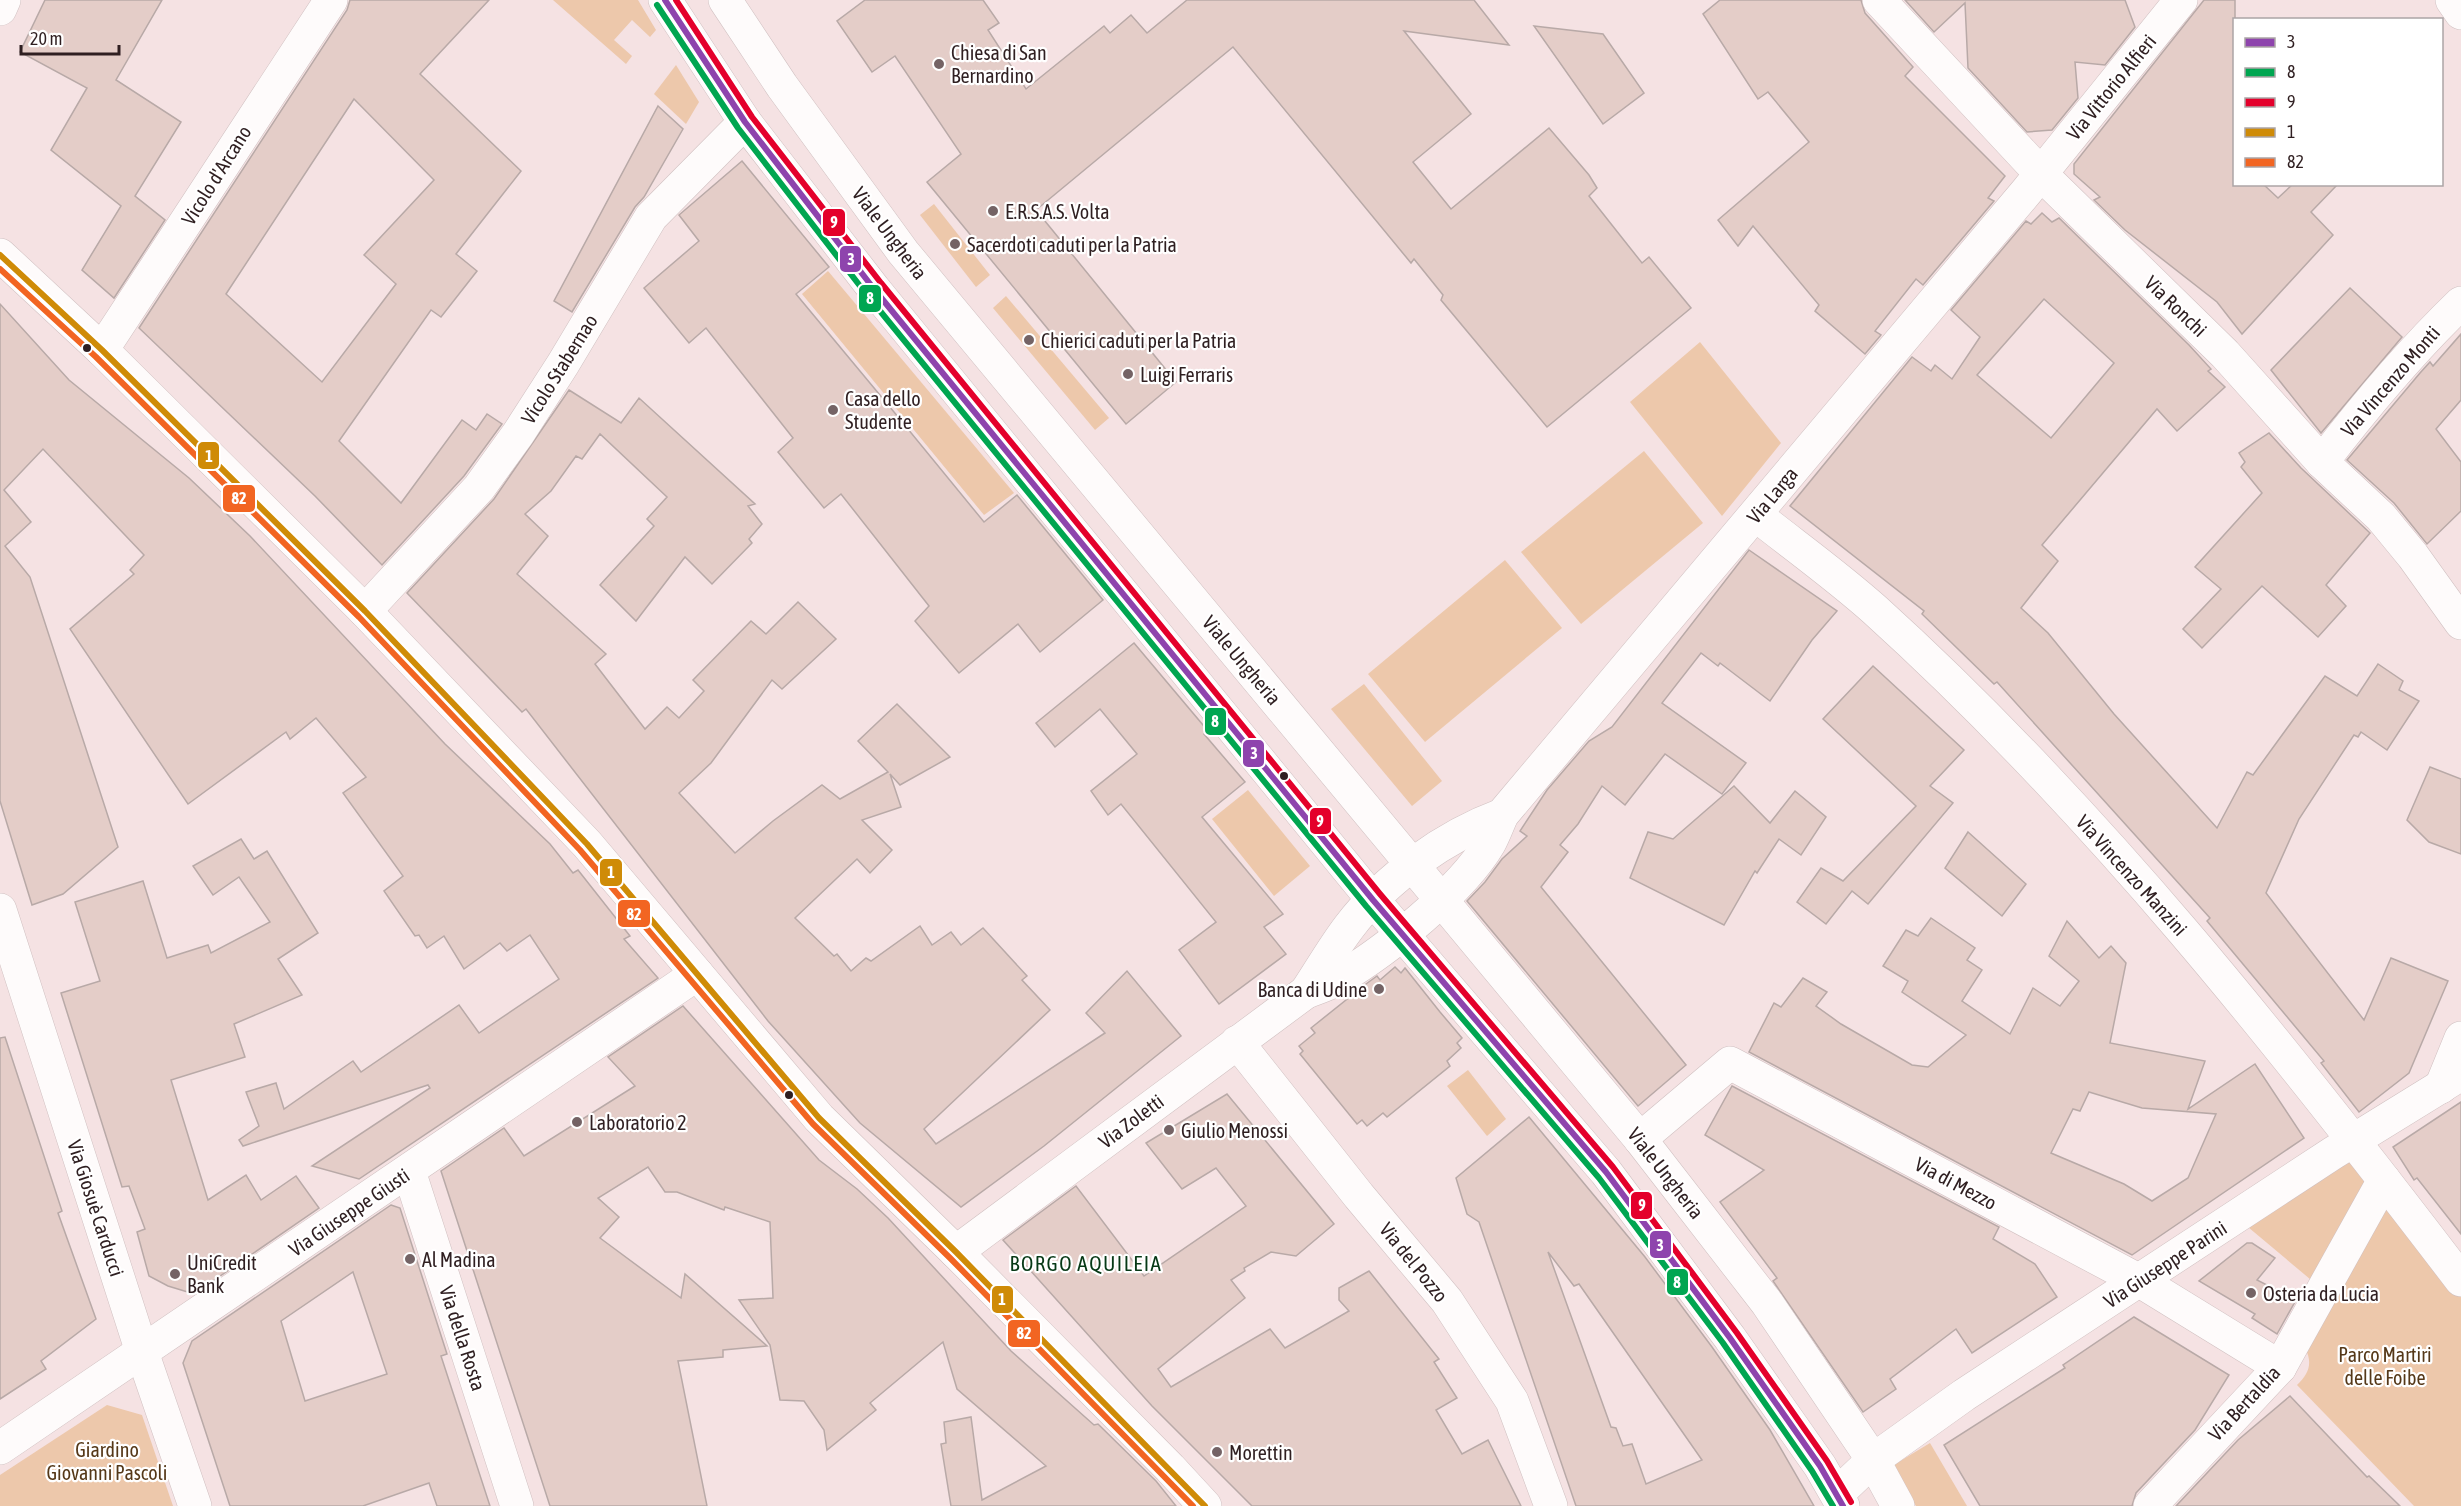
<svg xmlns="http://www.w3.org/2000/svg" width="2461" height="1506" viewBox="0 0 2461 1506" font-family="'Asap Condensed',sans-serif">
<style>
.green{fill:#edc8ab}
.building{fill:#e4cdc8;stroke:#b8a9a7;stroke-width:1.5;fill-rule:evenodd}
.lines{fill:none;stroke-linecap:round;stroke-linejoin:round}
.minor-casing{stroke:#d0c0c1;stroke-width:34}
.minor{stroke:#fefbfb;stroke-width:33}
.bus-1-casing{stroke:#fff;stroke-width:10}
.bus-2-casing{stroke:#fff;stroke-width:10}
.bus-3-casing{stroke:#fff;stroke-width:10}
.bus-4-casing{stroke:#fff;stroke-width:10}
.bus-5-casing{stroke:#fff;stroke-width:10}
.bus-1{stroke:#8e44ad;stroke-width:6}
.bus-2{stroke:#00a651;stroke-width:6}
.bus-3{stroke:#e4002b;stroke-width:6}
.bus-4{stroke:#cf8b07;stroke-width:6}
.bus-5{stroke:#f26522;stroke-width:6}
.poi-dot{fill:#746365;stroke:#fff;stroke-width:2}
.bus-dot{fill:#2f1f21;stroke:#fff;stroke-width:2}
.labels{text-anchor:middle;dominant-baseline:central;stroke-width:4.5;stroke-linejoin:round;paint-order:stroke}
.poi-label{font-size:20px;fill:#2f1f21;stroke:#fff;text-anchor:start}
.street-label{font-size:20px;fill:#2f1f21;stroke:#fff}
.park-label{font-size:20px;fill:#553818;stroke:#fff}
.neighbourhood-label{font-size:21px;letter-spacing:1.5px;fill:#073916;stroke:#fff}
.line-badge{stroke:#fff;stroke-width:2}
.badge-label{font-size:16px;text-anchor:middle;font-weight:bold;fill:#fff}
</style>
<rect width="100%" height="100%" fill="#f5e2e3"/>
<g class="green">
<polygon points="553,0 638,0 656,30 650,37 632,20 614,40 632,56 626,64"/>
<polygon points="676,65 699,102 686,124 654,94"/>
<polygon points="934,204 990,275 976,287 920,215"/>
<polygon points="828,271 1014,493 984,515 802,294"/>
<polygon points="1006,296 1109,418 1095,430 993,308"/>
<polygon points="1700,342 1781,443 1722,516 1630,402"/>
<polygon points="1644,451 1703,523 1581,624 1521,552"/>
<polygon points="1505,560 1562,628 1425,742 1368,674"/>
<polygon points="1364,684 1442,781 1412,806 1331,709"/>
<polygon points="1248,790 1310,866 1274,896 1212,819"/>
<polygon points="1468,1070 1506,1119 1487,1136 1447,1086"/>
<path d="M2355,1140L2461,1280V1506H2414L2297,1385C2309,1374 2313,1363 2305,1348L2329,1295L2236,1217Z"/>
<polygon points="107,1405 142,1415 173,1506 0,1506 0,1475"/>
<polygon points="1930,1443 1967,1506 1916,1506 1892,1466"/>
</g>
<g class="building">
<polygon points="45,0 162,0 116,80 181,122 135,196 165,220 114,298 82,270 121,206 51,150 87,88 20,52"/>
<path d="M350,0H489L420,74L521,171L456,254L477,271L441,317L431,310L339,441L401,503L462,420L476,430L487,414L502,424L464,476L382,565L315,496L139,328L347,10ZM354,99L434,180L364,255L396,284L322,382L226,294Z"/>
<polygon points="865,0 983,0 999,23 988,30 1026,89 1104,26 1110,33 1131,15 1147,33 1187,0 1474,0 1509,45 1404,31 1471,114 1413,162 1451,209 1549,128 1589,175 1597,188 1589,196 1642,263 1649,257 1691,308 1547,427 1441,300 1443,295 1414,259 1411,263 1233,47 1036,210 1176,382 1126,424 927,182 961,154 895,56 872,72 837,21"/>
<polygon points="1720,0 1861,0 1865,13 1913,67 1905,76 2005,176 1988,198 1994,201 1923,285 1916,279 1875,331 1881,335 1865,354 1815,311 1819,305 1753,226 1738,246 1718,220 1809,142 1768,92 1758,99 1703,14"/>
<polygon points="1905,0 2125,0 2135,27 2105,65 2075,62 2078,98 2052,130 2027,132 1968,68 1965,3 1934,32"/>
<polygon points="2204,0 2235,0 2235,184 2263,184 2278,198 2293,184 2338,184 2311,212 2333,235 2242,334 2217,302 2125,230 2094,200 2100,197 2074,174 2074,164"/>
<polygon points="1534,26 1603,34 1644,93 1603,124"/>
<polygon points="658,106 683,129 644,197 635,207 572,312 554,301"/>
<polygon points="742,161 829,267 796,294 894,412 984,522 1017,495 1103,600 1040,652 1018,624 959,673 915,621 929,606 841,494 824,508 778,452 793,438 706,328 689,343 644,288 699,241 679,215"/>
<path d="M2042,213L2052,222L2059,218L2189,345L2211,369L2208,371L2225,387L2177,431L2157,409L2042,545L2058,561L2021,608L2048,633L2114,714L2217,828L2247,772L2253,775L2325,676L2357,696L2378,664L2403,681L2399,690L2419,701L2387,750L2361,732L2358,737L2354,735L2299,819L2266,893L2364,1020L2391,958L2448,981L2409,1073L2359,1112L2321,1063L2324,1061L2207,921L2210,918L1997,682L1994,684L1922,614L1924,611L1790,506L1912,357L1931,371L1935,365L1952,379L1980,337L1951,310L2026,221L2031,224ZM2044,299L2114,363L2051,438L1977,375Z"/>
<polygon points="2350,288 2402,337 2321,433 2271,370"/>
<polygon points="0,304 69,380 189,478 250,536 445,744 550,844 573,873 578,870 630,936 624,939 658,978 359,1179 312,1166 430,1088 428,1085 243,1146 239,1140 259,1126 246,1092 276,1083 284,1109 353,1061 361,1072 459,1005 479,1033 559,979 530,935 507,951 500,943 464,969 444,936 427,948 419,935 415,936 384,891 403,876 343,793 366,777 316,718 290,739 286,732 188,804 70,629 134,574 130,570 144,555 43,449 4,490 31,522 5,546 30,577 118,847 63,894 32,905 0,801"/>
<polygon points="2461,334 2461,400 2436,429 2461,462 2461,511 2427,544 2394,503 2347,460 2420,373 2430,362 2433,366"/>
<polygon points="569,390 621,423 639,398 755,504 748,506 762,524 749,539 752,543 712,584 685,557 636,621 600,585 654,526 647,519 667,497 600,434 582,459 576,456 551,491 525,514 548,536 517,574 606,654 595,664 645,729 667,707 679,718 704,691 693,680 751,621 766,634 798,602 836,639 782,689 772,680 711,763 679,793 735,853 773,821 822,785 840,799 888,772 858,741 897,704 950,757 900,785 890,774 901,807 862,820 892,850 870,873 857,859 795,918 834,956 837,954 851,971 866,958 871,961 920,926 932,945 951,932 961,945 983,928 1027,976 1022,980 1050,1010 924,1129 936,1144 1105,1033 1086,1013 1127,971 1181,1036 1044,1146 961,1207 860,1123 768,1021 526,709 522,712 407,593 494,499"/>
<polygon points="2269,433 2301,468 2370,533 2326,585 2346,606 2318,637 2262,586 2202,648 2183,629 2221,589 2195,567 2262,493 2241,467 2245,462 2239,453"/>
<polygon points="1749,550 1837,611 1812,640 1770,701 1720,663 1718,666 1701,653 1662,703 1746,763 1722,794 1665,754 1625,805 1602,786 1578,824 1560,845 1568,852 1541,887 1686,1065 1638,1106 1467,901 1485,882 1502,859 1527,836 1520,831 1547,790 1589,741 1612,727"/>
<polygon points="1134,643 1208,731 1204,734 1245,782 1202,817 1283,914 1264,927 1286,954 1219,1004 1179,950 1216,922 1121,804 1108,815 1091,791 1137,754 1100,709 1055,747 1036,723"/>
<polygon points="1873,666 1964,750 1930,786 1953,803 1868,904 1852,891 1826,924 1797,902 1821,868 1843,881 1916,806 1823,719"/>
<polygon points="2430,767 2461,779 2461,854 2429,842 2407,820"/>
<polygon points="1734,786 1770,823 1795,791 1826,817 1801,855 1779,839 1757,873 1755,871 1724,925 1630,878 1648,832 1673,839"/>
<polygon points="1968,832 2026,884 2002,916 1945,868"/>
<polygon points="241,839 254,859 267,851 318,933 278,959 302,995 234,1024 245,1057 171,1080 208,1200 246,1175 261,1200 296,1176 319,1208 194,1294 168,1286 149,1276 137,1232 145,1229 129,1186 122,1187 61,993 100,981 75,902 143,881 167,958 208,945 211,953 270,922 239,877 213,895 193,866"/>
<path d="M1931,918L1975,948L1967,960L1982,970L1962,1001L2010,1034L2033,988L2060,1006L2079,981L2049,956L2067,921L2099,958L2111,946L2126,963L2110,1043L2205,1061L2188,1109L2255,1064L2304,1138L2132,1255L1749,1052L1774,1003L1781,1007L1803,978L1827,992L1816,1006L1841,1024L1912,1065L1928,1067L1966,1035L1902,992L1908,981L1883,966L1906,930L1918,936ZM2089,1092L2142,1108L2216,1114L2188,1178L2152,1201L2124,1184L2051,1153L2073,1109L2080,1111Z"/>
<polygon points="1395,967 1401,973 1405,968 1440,1012 1462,1038 1457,1043 1461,1048 1447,1061 1450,1066 1387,1117 1383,1113 1367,1126 1362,1120 1357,1124 1300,1054 1303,1051 1299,1046 1315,1033 1311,1028 1366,984 1377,976 1380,980"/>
<polygon points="683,1006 819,1160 857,1189 888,1218 1011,1351 1094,1425 1098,1424 1156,1481 1176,1506 951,1506 941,1444 946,1443 944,1422 971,1417 982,1500 1046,1466 957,1389 943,1342 870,1403 876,1410 827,1450 824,1430 804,1401 780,1400 770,1345 739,1300 773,1298 770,1222 725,1207 724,1210 677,1192 665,1192 648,1167 598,1198 619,1217 600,1238 681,1298 685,1274 767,1346 723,1350 723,1357 678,1361 707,1506 550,1506 441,1171 504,1128 524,1156 635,1086 608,1057"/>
<polygon points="5,1037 62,1211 58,1213 96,1319 41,1361 46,1369 0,1399 0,1038"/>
<polygon points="1732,1086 1999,1227 1993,1239 2035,1264 2057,1297 1972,1353 1956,1329 1890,1379 1896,1389 1863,1412 1773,1281 1777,1278 1720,1202 1764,1170 1705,1135"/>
<polygon points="1227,1094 1334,1224 1296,1256 1271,1252 1244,1268 1245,1271 1231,1280 1245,1298 1158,1369 1171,1387 1270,1329 1285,1348 1349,1311 1339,1300 1339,1288 1369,1271 1439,1359 1434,1362 1457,1398 1436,1410 1462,1454 1488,1440 1521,1506 1252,1506 1152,1406 1003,1240 1076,1186 1144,1276 1246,1206 1216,1168 1182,1189 1146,1143"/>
<polygon points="2461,1102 2461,1234 2417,1178 2414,1180 2393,1147"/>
<path d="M1529,1117L1645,1257L1712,1347L1770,1430L1814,1506H1576L1479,1222L1467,1214L1456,1178ZM1548,1252L1574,1286L1579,1284L1702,1460L1646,1484L1632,1444L1623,1446L1616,1428L1611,1427Z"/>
<path d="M391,1205L400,1208L447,1354L441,1356L490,1506H437L429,1483L363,1506H230L183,1363L192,1341ZM353,1272L387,1374L305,1401L281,1321Z"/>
<polygon points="2247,1243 2252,1243 2275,1258 2257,1280 2296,1300 2277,1334 2252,1318 2255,1314 2199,1281"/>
<polygon points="2134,1317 2229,1375 2195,1430 2136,1493 2132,1506 1980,1506 1944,1445 2065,1368 2063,1365"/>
<polygon points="2290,1396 2367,1477 2369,1476 2400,1506 2176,1506 2238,1440"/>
</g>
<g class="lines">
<defs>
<g id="minor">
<polyline points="665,0 745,122 874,289 1373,900 1606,1172 1730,1338 1820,1466 1843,1506"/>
<polyline points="725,0 782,86 903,252 1640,1139 1767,1303 1873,1460 1898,1506"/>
<polyline points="1879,0 2041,174 2225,354 2322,462 2381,517 2413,556 2461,623"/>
<polyline points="2452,0 2461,13"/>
<polyline points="0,9 4,0"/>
<polyline points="0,255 102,350 365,611 587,844 819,1118 956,1252 1170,1468 1205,1506"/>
<polyline points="102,350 331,0"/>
<path d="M2322,462C2365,406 2410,352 2461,303"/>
<path d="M1756,515C1795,546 1837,576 1875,610C2095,809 2281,1044 2461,1280"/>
<polyline points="365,611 479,488 518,434 563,364 651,217 745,122"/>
<polyline points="0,910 142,1352 195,1506"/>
<path d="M1306,992C1320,971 1333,948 1349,927C1386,878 1445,836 1502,815"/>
<polyline points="1237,1042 1359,1196 1447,1301 1512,1401 1551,1506"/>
<polyline points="2441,1087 2461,1038"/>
<polyline points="1640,1139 1730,1063 2140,1281 2280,1367"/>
<polyline points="409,1171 517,1506"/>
<path d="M956,1252L1306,992C1317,988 1329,984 1340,978C1386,951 1462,890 1489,844C1494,835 1498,824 1502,815L2027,191L2181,0"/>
<polyline points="0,1448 697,974"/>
<polyline points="1837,1494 1873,1460 1964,1395 2333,1153 2461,1074"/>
<polyline points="2150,1506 2280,1367 2384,1180"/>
</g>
</defs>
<use href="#minor" class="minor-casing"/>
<use href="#minor" class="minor"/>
<defs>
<polyline id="bus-1" points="665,0 745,122 874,289 1373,900 1606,1172 1730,1338 1820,1466 1843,1506"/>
<polyline id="bus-2" points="657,5 738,128 867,295 1366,906 1599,1178 1723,1343 1812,1471 1833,1506"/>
<polyline id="bus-3" points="676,0 752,117 881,283 1380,894 1613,1167 1737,1333 1827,1461 1851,1502"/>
<polyline id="bus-4" points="0,255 102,350 365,611 587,844 819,1118 956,1252 1205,1506"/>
<polyline id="bus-5" points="0,269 96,357 359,617 580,850 813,1124 950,1258 1193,1506"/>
</defs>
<use href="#bus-1" class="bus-1-casing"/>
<use href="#bus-2" class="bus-2-casing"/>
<use href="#bus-3" class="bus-3-casing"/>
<use href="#bus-4" class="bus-4-casing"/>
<use href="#bus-5" class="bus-5-casing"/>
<use href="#bus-1" class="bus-1"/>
<use href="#bus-2" class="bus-2"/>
<use href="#bus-3" class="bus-3"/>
<use href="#bus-4" class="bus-4"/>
<use href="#bus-5" class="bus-5"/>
</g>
<g class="poi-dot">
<circle cx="939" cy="64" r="6"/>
<circle cx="993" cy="211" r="6"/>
<circle cx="955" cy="244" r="6"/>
<circle cx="1029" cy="340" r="6"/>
<circle cx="1128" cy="374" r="6"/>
<circle cx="833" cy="410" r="6"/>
<circle cx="1379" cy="989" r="6"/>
<circle cx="577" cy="1122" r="6"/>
<circle cx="1169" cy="1130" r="6"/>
<circle cx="410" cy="1259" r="6"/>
<circle cx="175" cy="1274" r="6"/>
<circle cx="2251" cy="1293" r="6"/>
<circle cx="1217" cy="1452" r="6"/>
</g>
<g class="bus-dot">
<circle cx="87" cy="348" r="5"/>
<circle cx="1284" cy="776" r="5"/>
<circle cx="789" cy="1095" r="5"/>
</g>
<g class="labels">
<g class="poi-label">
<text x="951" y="52">Chiesa di San<tspan x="951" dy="23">Bernardino</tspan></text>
<text x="1005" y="211">E.R.S.A.S. Volta</text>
<text x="967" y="244">Sacerdoti caduti per la Patria</text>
<text x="1041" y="340">Chierici caduti per la Patria</text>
<text x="1140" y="374">Luigi Ferraris</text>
<text x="845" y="398">Casa dello<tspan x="845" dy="23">Studente</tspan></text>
<text x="1367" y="989" text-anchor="end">Banca di Udine</text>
<text x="589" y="1122">Laboratorio 2</text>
<text x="1181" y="1130">Giulio Menossi</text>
<text x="422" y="1259">Al Madina</text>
<text x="187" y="1262">UniCredit<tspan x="187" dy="23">Bank</tspan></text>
<text x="2263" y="1293">Osteria da Lucia</text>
<text x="1229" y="1452">Morettin</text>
</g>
<g class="street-label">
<text transform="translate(2111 87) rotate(-51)">Via Vittorio Alfieri</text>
<text transform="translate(216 175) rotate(-58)">Vicolo d'Arcano</text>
<text transform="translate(890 233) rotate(53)">Viale Ungheria</text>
<text transform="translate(2176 306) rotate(44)">Via Ronchi</text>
<text transform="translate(559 369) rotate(-58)">Vicolo Stabernao</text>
<text transform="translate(2390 381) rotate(-49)">Via Vincenzo Monti</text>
<text transform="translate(1772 495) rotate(-50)">Via Larga</text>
<text transform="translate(1242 660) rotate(50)">Viale Ungheria</text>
<text transform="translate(2132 875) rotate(48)">Via Vincenzo Manzini</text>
<text transform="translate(1131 1121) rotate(-37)">Via Zoletti</text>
<text transform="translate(1666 1173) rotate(52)">Viale Ungheria</text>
<text transform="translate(1956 1183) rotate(28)">Via di Mezzo</text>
<text transform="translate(96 1208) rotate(72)">Via Giosuè Carducci</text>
<text transform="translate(349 1212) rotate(-34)">Via Giuseppe Giusti</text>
<text transform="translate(1414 1262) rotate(51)">Via del Pozzo</text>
<text transform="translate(2165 1264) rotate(-33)">Via Giuseppe Parini</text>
<text transform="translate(463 1338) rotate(72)">Via della Rosta</text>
<text transform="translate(2244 1403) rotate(-47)">Via Bertaldia</text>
</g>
<g class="park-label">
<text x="2385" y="1354">Parco Martiri<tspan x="2385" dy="23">delle Foibe</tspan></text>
<text x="107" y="1449">Giardino<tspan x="107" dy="23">Giovanni Pascoli</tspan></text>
</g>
<g class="neighbourhood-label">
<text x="1086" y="1263">BORGO AQUILEIA</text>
</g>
</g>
<g class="line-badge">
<rect x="822" y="208" width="24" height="29" rx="6" fill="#e4002b"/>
<rect x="839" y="245" width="23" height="28" rx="6" fill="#8e44ad"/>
<rect x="858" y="284" width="24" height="29" rx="6" fill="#00a651"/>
<rect x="197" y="441" width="23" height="29" rx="6" fill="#cf8b07"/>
<rect x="222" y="484" width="34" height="29" rx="6" fill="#f26522"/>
<rect x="1204" y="707" width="23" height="29" rx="6" fill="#00a651"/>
<rect x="1242" y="739" width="23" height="29" rx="6" fill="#8e44ad"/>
<rect x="1309" y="807" width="23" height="28" rx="6" fill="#e4002b"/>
<rect x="599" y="858" width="24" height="29" rx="6" fill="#cf8b07"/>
<rect x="617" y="899" width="34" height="29" rx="6" fill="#f26522"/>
<rect x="1630" y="1191" width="23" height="29" rx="6" fill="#e4002b"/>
<rect x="1649" y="1230" width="23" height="29" rx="6" fill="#8e44ad"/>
<rect x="1666" y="1268" width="23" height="28" rx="6" fill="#00a651"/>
<rect x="991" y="1285" width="23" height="29" rx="6" fill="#cf8b07"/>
<rect x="1007" y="1319" width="34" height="29" rx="6" fill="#f26522"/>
</g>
<g class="badge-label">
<text x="834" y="228">9</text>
<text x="851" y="265">3</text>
<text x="870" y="304">8</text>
<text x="209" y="462">1</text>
<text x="239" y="504">82</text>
<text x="1215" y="727">8</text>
<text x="1254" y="759">3</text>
<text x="1320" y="827">9</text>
<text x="611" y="878">1</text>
<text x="634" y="920">82</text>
<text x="1642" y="1211">9</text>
<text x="1660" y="1251">3</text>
<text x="1677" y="1288">8</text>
<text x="1002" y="1305">1</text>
<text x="1024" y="1339">82</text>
</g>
<rect x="2233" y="18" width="210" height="168" fill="#ffffff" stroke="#aca5a6" stroke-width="1.5"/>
<rect x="2245" y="38" width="30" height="9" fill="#8e44ad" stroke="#aca5a6" stroke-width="1.5"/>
<text x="2287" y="48" font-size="18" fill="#2f1f21">3</text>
<rect x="2245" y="68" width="30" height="9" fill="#00a651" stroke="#aca5a6" stroke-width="1.5"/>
<text x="2287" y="78" font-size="18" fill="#2f1f21">8</text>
<rect x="2245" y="98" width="30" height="9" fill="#e4002b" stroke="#aca5a6" stroke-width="1.5"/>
<text x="2287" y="108" font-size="18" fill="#2f1f21">9</text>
<rect x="2245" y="128" width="30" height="9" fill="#cf8b07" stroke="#aca5a6" stroke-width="1.5"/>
<text x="2287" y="138" font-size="18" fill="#2f1f21">1</text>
<rect x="2245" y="158" width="30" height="9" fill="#f26522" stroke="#aca5a6" stroke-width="1.5"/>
<text x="2287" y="168" font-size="18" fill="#2f1f21">82</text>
<path d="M21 45v9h98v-9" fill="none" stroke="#2f1f21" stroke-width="3"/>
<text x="30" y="45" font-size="18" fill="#2f1f21" stroke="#ffffff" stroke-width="4.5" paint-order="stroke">20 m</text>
</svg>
